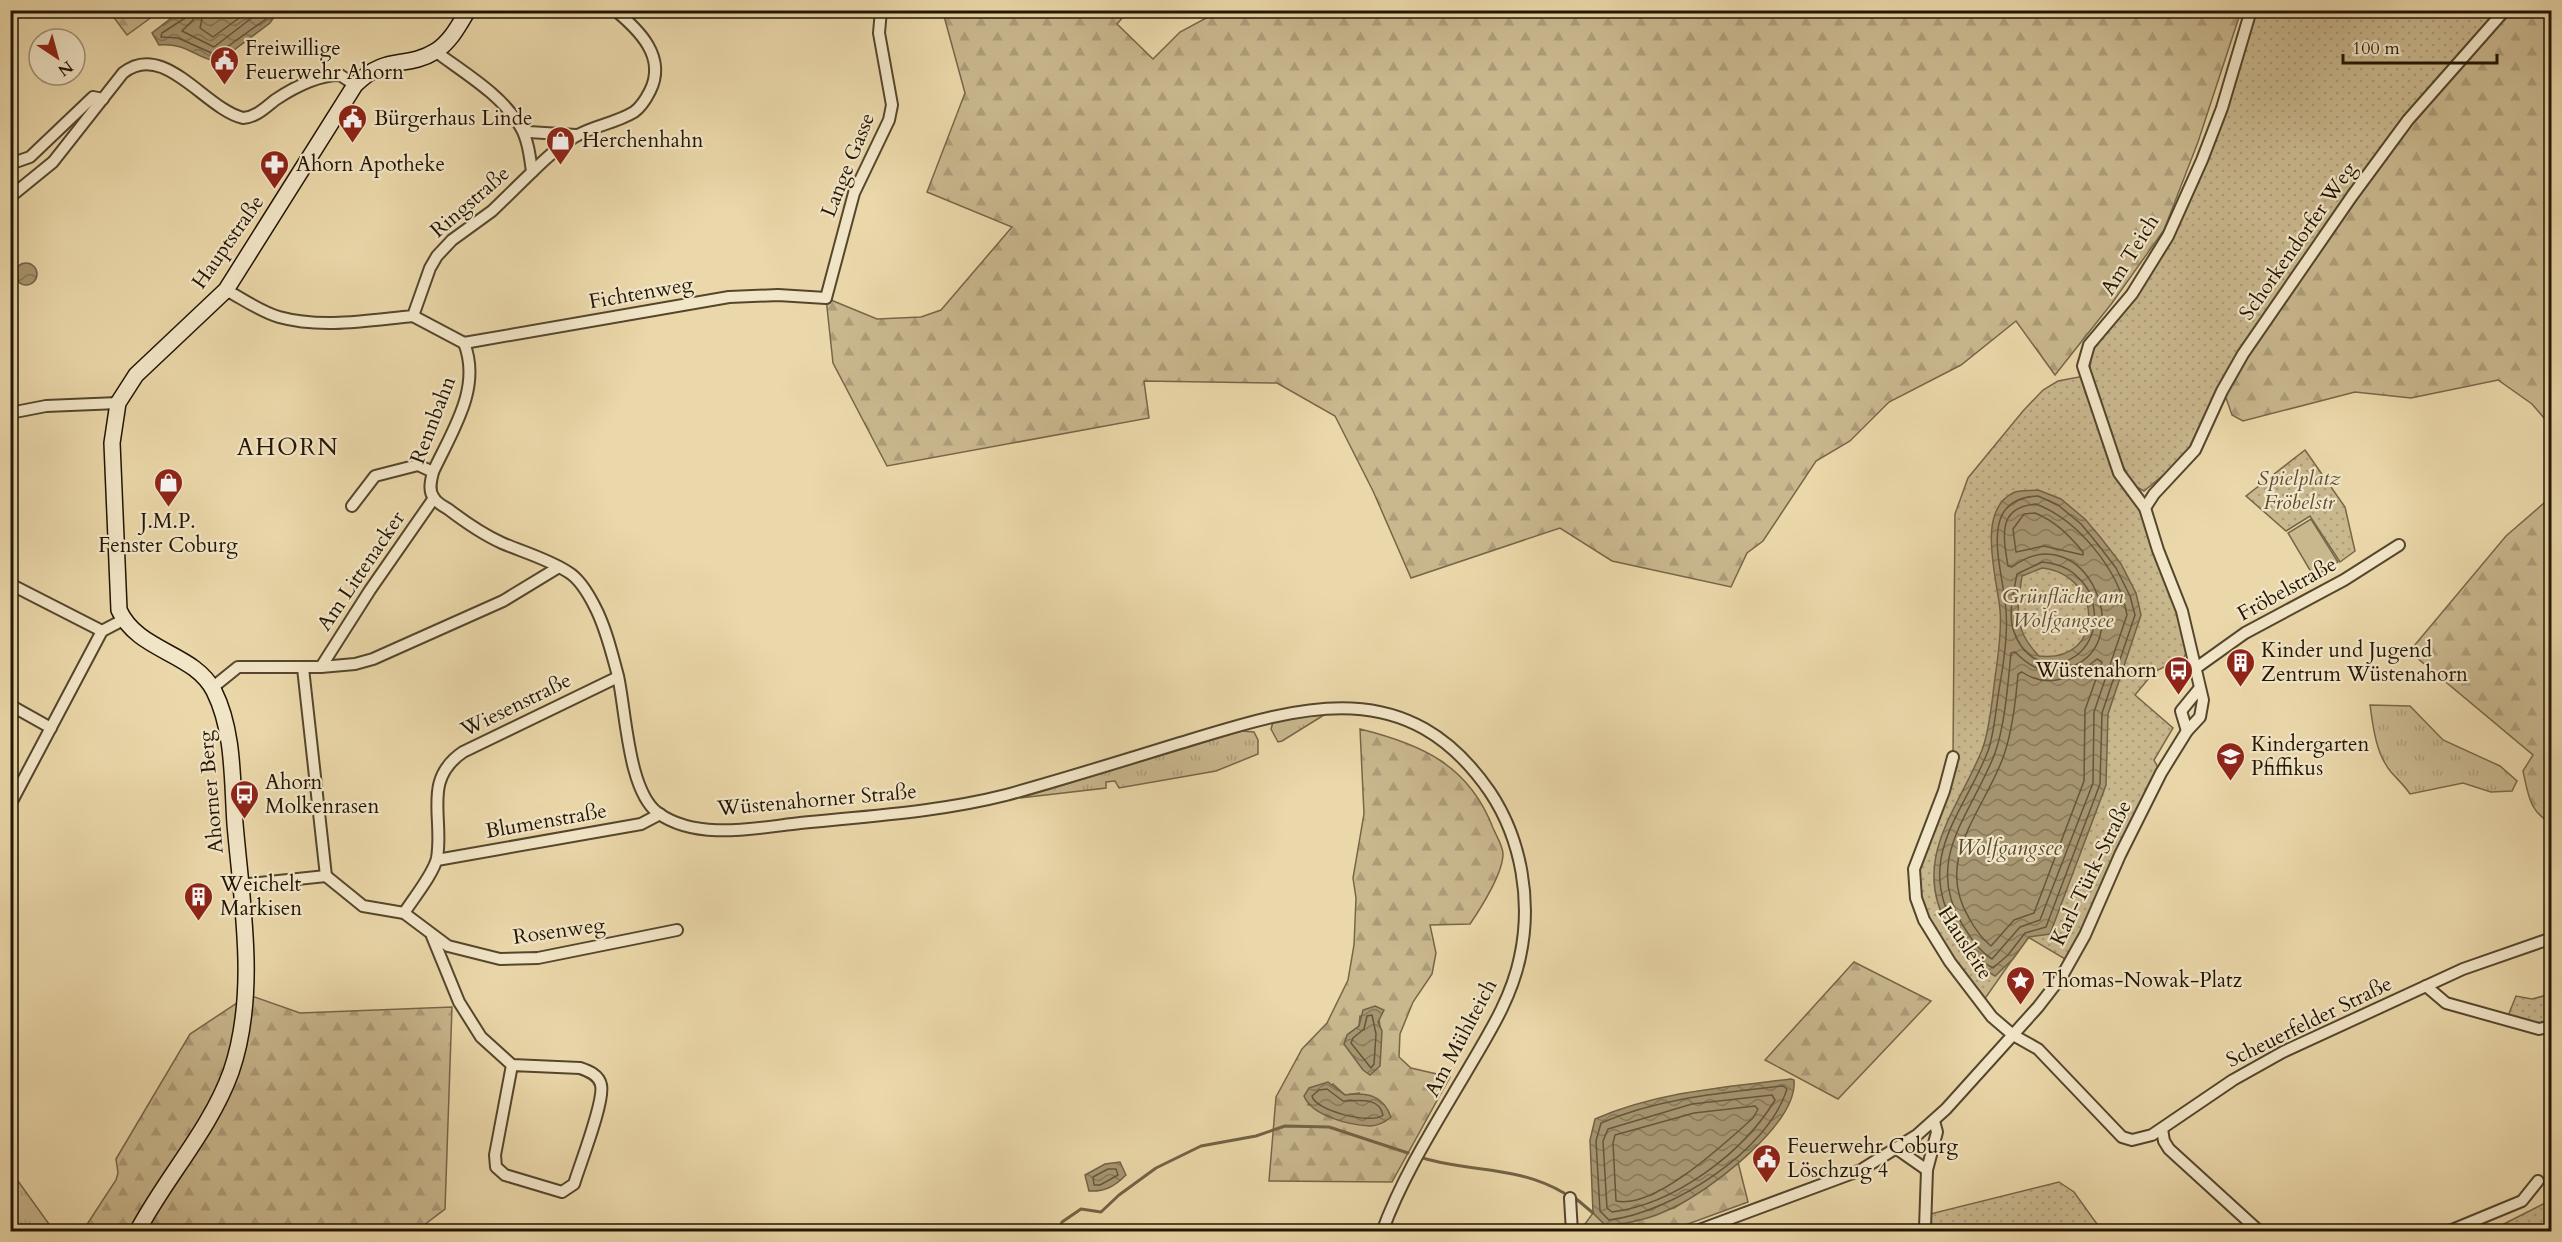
<svg xmlns="http://www.w3.org/2000/svg" width="2562" height="1242" viewBox="0 0 2562 1242" font-family="Cardo,serif">
<style>
.grass{fill:url(#grass-tufts);stroke:#766648;stroke-width:1.5}
.forest{fill:url(#forest-firs);stroke:#766648;stroke-width:1.5;fill-rule:evenodd}
.park{fill:url(#park-dots);stroke:#766648;stroke-width:1.5}
.pitch{fill:#c9b78e;stroke:#766648;stroke-width:1.5}
.water{fill:url(#water-waves);stroke:#726245;stroke-width:1.5;fill-rule:evenodd}
.lines{fill:none;stroke-linecap:round;stroke-linejoin:round}
.shore{stroke:#64563a;stroke-width:1.5}
.stream{stroke:#726245;stroke-width:3}
.street-casing{stroke:#54462d;stroke-width:14}
.secondary-casing{stroke:#221503;stroke-width:18}
.street{stroke:#f2e6c8;stroke-width:10}
.secondary{stroke:#f2e6c8;stroke-width:15}
.labels{text-anchor:middle;dominant-baseline:central;stroke-width:4.5;stroke-linejoin:round;paint-order:stroke}
.poi-label{font-size:21px;fill:#221503;stroke:#f2e6c8;text-anchor:start}
.street-label{font-size:21px;fill:#221503;stroke:#f2e6c8}
.park-label{font-size:21px;font-style:italic;fill:#5c4e34;stroke:#f2e6c8}
.water-label{font-size:22px;font-style:italic;fill:#57492f;stroke:#f2e6c8}
.quarter-label{font-size:24px;letter-spacing:1.5px;fill:#221503;stroke:#f2e6c8}
</style>
<defs>
<pattern id="grass-tufts" width="24" height="20" patternUnits="userSpaceOnUse" patternTransform="scale(1.5)"><rect width="24" height="20" fill="#c9b78e"/><path d="M3 7l-1-3M5 7V3M7 7l1-3M15 17l-1-3M17 17v-4M19 17l1-3" fill="none" stroke="#ac9c79"/></pattern>
<pattern id="forest-firs" width="22" height="20" patternUnits="userSpaceOnUse" patternTransform="scale(1.5)"><rect width="22" height="20" fill="#c9b78e"/><path d="M5 1l3.5 6h-7zM16 11l3.5 6h-7z" fill="#ac9c79"/></pattern>
<pattern id="park-dots" width="8" height="8" patternUnits="userSpaceOnUse" patternTransform="scale(1.5)"><rect width="8" height="8" fill="#c9b78e"/><path d="M2 2h.1M6 6h.1" fill="none" stroke="#ac9c79" stroke-width="1.8" stroke-linecap="round"/></pattern>
<pattern id="water-waves" width="16" height="10" patternUnits="userSpaceOnUse" patternTransform="scale(1.5)"><rect width="16" height="10" fill="#a79671"/><path d="M0 5q4-4 8 0t8 0" fill="none" stroke="#88795b"/></pattern>
</defs>
<rect width="100%" height="100%" fill="#ebd8aa"/>
<filter id="stains"><feTurbulence type="fractalNoise" baseFrequency=".00333" numOctaves="4"/><feColorMatrix values="0 0 0 0 .2 0 0 0 0 .09 0 0 0 0 .02 0 0 0 .5 -.17"/></filter>
<radialGradient id="worn" r=".72"><stop offset=".6" stop-color="#630" stop-opacity="0"/><stop offset="1" stop-color="#630" stop-opacity=".3"/></radialGradient>
<g class="grass">
<path d="M2370,705L2410,706L2443,740L2500,766L2517,781L2512,791L2491,792L2463,783L2410,794C2404,785 2398,780 2391,772C2376,754 2373,727 2370,705Z"/>
<polygon points="1324,715 1282,741 1278,742 1271,729 1273,722 1300,716"/>
<polygon points="1242,731 1254,732 1258,740 1258,754 1216,771 1119,788 1115,781 1106,782 1106,788 1020,798"/>
<polygon points="10,1170 54,1231 11,1231"/>
</g>
<g class="forest">
<polygon points="1086,10 1090,14 1093,11 1128,11 1117,24 1153,59 1180,32 1221,10 2241,11 2198,142 2164,230 2112,303 2055,375 2016,321 1961,365 1889,402 1850,441 1816,461 1763,541 1747,553 1731,587 1612,561 1560,528 1411,578 1373,491 1335,416 1277,383 1144,381 1149,418 887,466 833,363 826,298 877,319 921,317 941,310 1012,227 927,192 965,93 944,16 947,11"/>
<polygon points="109,11 160,11 127,35"/>
<polygon points="2505,11 2551,11 2551,426 2532,404 2498,380 2411,398 2355,392 2243,421 2232,415 2225,395 2244,358 2352,196"/>
<path d="M2551,497V823C2529,812 2528,793 2523,771L2533,755L2416,657L2414,646L2506,536Z"/>
<path d="M1360,729C1421,744 1469,765 1493,828C1496,835 1503,846 1503,854C1503,873 1481,908 1470,924L1430,925L1436,953L1432,974L1413,1002L1400,1034L1399,1057L1411,1068L1450,1077L1392,1182L1269,1181L1276,1097L1302,1049L1327,1023L1348,980L1354,945L1356,898L1353,878L1364,814ZM1360,1016L1379,1018L1380,1028L1347,1035L1359,1026ZM1333,1084L1345,1095L1360,1093L1308,1105Z"/>
<polygon points="1854,962 1931,1001 1838,1099 1765,1060"/>
<polygon points="249,995 300,1013 452,1007 445,1209 416,1231 82,1232 116,1180 118,1173 116,1159 190,1034"/>
<polygon points="1738,1162 1748,1202 1669,1231 1579,1232 1593,1213 1607,1226 1674,1208 1705,1189"/>
</g>
<g class="park">
<polygon points="2257,11 2503,11 2404,119 2241,353 2193,447 2178,463 2144,491 2133,485 2123,466 2090,381 2090,354 2171,237 2193,194 2225,109"/>
<polygon points="2084,376 2119,473 2145,508 2192,642 2184,657 2154,672 2135,695 2173,728 2154,760 2161,773 2070,962 2028,937 1984,1000 1929,924 1921,905 1919,863 1957,767 1953,757 1955,514 1968,478 2023,411 2043,390 2058,381"/>
<polygon points="2305,450 2345,507 2355,551 2340,562 2310,516 2286,531 2246,496"/>
<polygon points="2551,994 2550,1018 2542,1024 2508,1016 2516,996 2532,999"/>
<polygon points="2059,1182 2074,1192 2102,1231 1929,1232 1930,1214"/>
<polygon points="2551,1200 2551,1231 2490,1231"/>
</g>
<polygon class="pitch" points="2311,519 2338,562 2314,577 2288,533"/>
<g class="water">
<path d="M187,11V10L278,11L270,23L218,62C193,57 188,43 159,45L152,33L174,16Z"/>
<circle cx="26" cy="274" r="11"/>
<path d="M2038,490L2061,499L2085,519L2101,538L2121,564L2136,593L2141,615L2108,714L2106,785L2050,934L2029,937L2013,959L1995,976C1973,963 1961,949 1949,928C1909,861 1958,810 1982,750C1990,729 1992,700 1995,678C1998,657 2002,631 2000,610C1997,577 1975,509 2015,492C2022,490 2031,491 2038,490ZM2042,568C2104,575 2106,663 2039,656C2013,630 2017,610 2022,576Z"/>
<polygon points="1375,1006 1384,1010 1378,1022 1382,1031 1380,1066 1370,1075 1363,1070 1344,1044 1347,1035 1359,1026 1363,1010"/>
<path d="M1791,1079L1794,1080C1798,1124 1709,1191 1672,1208C1651,1219 1630,1223 1606,1226L1593,1213L1590,1140L1595,1119C1657,1092 1725,1087 1791,1079Z"/>
<path d="M1328,1082L1345,1095C1367,1092 1383,1095 1391,1117C1385,1122 1379,1126 1370,1126C1349,1125 1312,1116 1304,1096L1309,1088Z"/>
<path d="M1120,1162L1126,1175C1115,1186 1105,1192 1089,1191L1085,1175L1105,1164Z"/>
</g>
<g class="lines">
<g class="shore">
<polyline points="187,10 185,18 162,33 161,37 178,38 216,55 266,19 271,10"/>
<polyline points="195,10 193,20 182,31 214,47 262,10"/>
<polyline points="204,10 200,28 213,37 250,10"/>
<path d="M2038,496L2058,505L2081,524L2096,542L2116,568L2130,596L2135,615L2102,713L2100,784L2046,927L2025,933L2008,955L1993,968C1976,959 1966,945 1956,929C1914,858 1963,815 1988,751C1995,731 1996,705 2000,684C2004,661 2008,634 2006,611C2004,571 1974,498 2038,496Z"/>
<path d="M2036,504C2078,520 2119,570 2127,615L2094,712L2093,783L2040,920L2020,927L1992,959C1978,950 1971,938 1962,924C1923,858 1972,814 1995,753C2005,725 2008,683 2011,653L2015,652C2030,667 2042,674 2064,669C2143,650 2086,512 2012,567L2008,566C2003,536 1997,507 2036,504Z"/>
<path d="M2035,513C2055,521 2069,535 2083,552V555L2044,546L2016,552L2013,529L2024,514Z"/>
<path d="M2042,562C2063,564 2075,571 2087,588C2092,596 2093,602 2094,610C2101,664 2032,688 2013,629C2008,614 2014,590 2017,574Z"/>
<path d="M2097,659L2102,662L2085,710L2084,781L2034,913L2014,920L1991,946C1981,938 1975,929 1969,918C1933,858 1985,810 2004,755C2012,731 2016,699 2018,674L2022,672C2048,690 2076,677 2097,659Z"/>
<polygon points="1372,1015 1376,1034 1374,1064 1371,1068 1351,1043 1353,1038 1364,1029 1367,1016"/>
<path d="M1783,1086L1787,1089C1768,1151 1671,1213 1609,1220L1600,1211L1596,1141L1601,1123C1658,1098 1722,1093 1783,1086Z"/>
<path d="M1327,1089L1343,1101C1357,1101 1379,1096 1383,1115C1372,1125 1315,1111 1312,1096L1319,1090Z"/>
<path d="M1772,1095L1775,1100C1743,1153 1675,1204 1612,1212L1607,1208L1603,1141L1608,1129L1692,1104Z"/>
<path d="M1755,1106L1758,1109L1753,1118C1726,1142 1655,1210 1616,1201L1613,1143L1615,1135L1694,1113Z"/>
<polygon points="1108,1169 1116,1169 1118,1175 1100,1185 1094,1185 1093,1177"/>
</g>
<g class="stream">
<path d="M1423,1158C1472,1173 1516,1165 1564,1193"/>
<polyline points="1574,1197 1593,1213"/>
<polyline points="1058,1232 1062,1222 1081,1209 1101,1212 1119,1195 1156,1168 1201,1146 1256,1136 1285,1126 1329,1127 1408,1153"/>
</g>
<defs>
<g id="street">
<polyline points="521,127 529,132 576,135"/>
<polyline points="10,164 30,157 93,97 103,99"/>
<path d="M532,172C546,158 561,144 578,135C596,125 616,123 634,112C641,107 646,99 650,91C667,57 639,30 615,10"/>
<path d="M10,197L53,162L123,73C164,40 205,109 243,118C256,117 265,108 275,100C293,88 318,75 340,75L355,85"/>
<path d="M226,290C243,299 261,312 279,317C322,329 370,320 413,316L430,268L437,256L452,240L492,211L532,172C530,157 528,139 520,126C501,94 464,73 435,51"/>
<path d="M413,316L464,343C482,388 452,431 433,472C431,480 428,491 434,498C437,503 443,506 448,509C465,522 482,534 502,543C523,552 548,559 568,572C580,579 589,595 595,607C606,628 612,654 618,676C626,712 628,791 658,813C697,841 756,828 800,823C869,816 939,812 1006,795C1064,779 1122,761 1180,743C1298,707 1406,670 1490,792C1522,840 1532,902 1520,957C1512,996 1491,1030 1471,1064C1439,1119 1404,1172 1382,1232"/>
<polyline points="464,343 729,297 778,295 826,298 854,193 889,120 892,105 879,33 881,10"/>
<polyline points="10,413 46,406 118,403"/>
<polyline points="352,506 375,476 418,465 433,472"/>
<polyline points="2145,508 2154,494 2195,450 2222,391 2243,354 2352,196 2408,120 2505,10"/>
<polyline points="10,584 102,631"/>
<polyline points="321,667 370,590 434,498"/>
<polyline points="303,668 326,876"/>
<polyline points="2196,668 2245,633 2344,580 2399,545"/>
<polyline points="212,688 238,667 321,667 355,664 373,659 503,601 559,567"/>
<polyline points="10,705 51,728"/>
<polyline points="2187,731 2181,711 2199,689"/>
<polyline points="1953,757 1944,791 1914,869 1916,898 1924,920 1950,962 1992,1017 2013,1035 2038,1049 2122,1137 2132,1140 2152,1135 2233,1080 2283,1052 2463,969 2552,938"/>
<polyline points="10,805 102,631 123,620"/>
<polyline points="437,860 641,824 660,814"/>
<polyline points="326,876 363,906 404,913 448,946 500,959 538,958 677,930"/>
<polyline points="240,885 326,876"/>
<path d="M404,913C413,899 434,873 437,858C444,817 422,780 463,752L618,677"/>
<path d="M432,936L459,1002L481,1037L512,1065L580,1068C589,1071 599,1075 601,1085C605,1101 580,1164 574,1184L562,1192L505,1175L496,1167L495,1155L512,1065"/>
<polyline points="2426,986 2446,1003 2539,1029 2552,1026"/>
<polyline points="2162,1129 2164,1141 2169,1149 2260,1232"/>
<polyline points="1897,1149 1927,1170"/>
<polyline points="1570,1198 1572,1232"/>
<polyline points="1925,1228 1927,1170 1937,1132 1934,1121"/>
<polyline points="1694,1232 1861,1170 1917,1135 1946,1109 2038,1007 2062,976 2085,935 2120,855 2161,773 2187,731 2200,717 2203,700 2182,611 2158,550 2145,508 2119,473 2083,366 2089,345 2132,294 2168,236 2202,160 2222,108 2251,10"/>
<polyline points="2447,1232 2522,1201 2538,1181"/>
</g>
<path id="secondary" d="M137,1232C166,1177 210,1130 231,1072C258,994 242,905 235,824C232,780 234,731 214,691C194,652 138,652 119,610L112,443L118,403L136,375L226,290L355,85C387,53 405,70 436,51C451,41 459,25 468,10"/>
</defs>
<use href="#street" class="street-casing"/>
<use href="#secondary" class="secondary-casing"/>
<use href="#street" class="street"/>
<use href="#secondary" class="secondary"/>
</g>
<defs>
<symbol id="civic-pin" viewBox="-11 -11 22 30"><path d="M0 17L-7.5 6A9.5 9.5 0 1 1 7.5 6Z" fill="#8f2418" stroke="#f2e6c8"/><path d="M-.6-6.5H3V-4.5H.6V-3L4-1V1h2V6H-6V1h2V-1L-.6-3ZM-1.2 2.5V6h2.4V2.5Z" fill="#fff"/></symbol>
<symbol id="shop-pin" viewBox="-11 -11 22 30"><path d="M0 17L-7.5 6A9.5 9.5 0 1 1 7.5 6Z" fill="#8f2418" stroke="#f2e6c8"/><path d="M-5-2.5h2.3a2.7 3.5 0 0 1 5.4 0H5L5.5 6h-11ZM-1.5-2.5h3a1.5 2.3 0 0 0-3 0Z" fill="#fff"/></symbol>
<symbol id="pharmacy-pin" viewBox="-11 -11 22 30"><path d="M0 17L-7.5 6A9.5 9.5 0 1 1 7.5 6Z" fill="#8f2418" stroke="#f2e6c8"/><path d="M-2-6h4v4h4v4h-4v4h-4v-4h-4v-4h4Z" fill="#fff"/></symbol>
<symbol id="building-pin" viewBox="-11 -11 22 30"><path d="M0 17L-7.5 6A9.5 9.5 0 1 1 7.5 6Z" fill="#8f2418" stroke="#f2e6c8"/><path d="M-4-6H4V6H1V3H-1V6H-4ZM-2.5-4.3h1.7v1.8h-1.7ZM.8-4.3h1.7v1.8H.8ZM-2.5-1h1.7V.8h-1.7ZM.8-1h1.7V.8H.8Z" fill="#fff"/></symbol>
<symbol id="bus-pin" viewBox="-11 -11 22 30"><path d="M0 17L-7.5 6A9.5 9.5 0 1 1 7.5 6Z" fill="#8f2418" stroke="#f2e6c8"/><path d="M-5-6H5V4H4V6H2V4H-2V6H-4V4H-5ZM-3.5-4V0h7V-4ZM-3.5 1.2v1.5H-2V1.2ZM2 1.2v1.5H3.5V1.2Z" fill="#fff"/></symbol>
<symbol id="school-pin" viewBox="-11 -11 22 30"><path d="M0 17L-7.5 6A9.5 9.5 0 1 1 7.5 6Z" fill="#8f2418" stroke="#f2e6c8"/><path d="M0-5L7-2L0 1L-7-2ZM-4 1L0 2.5L4 1V4Q0 6-4 4Z" fill="#fff"/></symbol>
<symbol id="sight-pin" viewBox="-11 -11 22 30"><path d="M0 17L-7.5 6A9.5 9.5 0 1 1 7.5 6Z" fill="#8f2418" stroke="#f2e6c8"/><path d="M0-6L1.8-2.2L6-1.7L2.9 1.2L3.7 5.4L0 3.3L-3.7 5.4L-2.9 1.2L-6-1.7L-1.8-2.2Z" fill="#fff"/></symbol>
</defs>
<g fill-rule="evenodd">
<use href="#civic-pin" x="208" y="44" width="33" height="45"/>
<use href="#civic-pin" x="336" y="102" width="33" height="45"/>
<use href="#shop-pin" x="544" y="124" width="33" height="45"/>
<use href="#pharmacy-pin" x="258" y="148" width="33" height="45"/>
<use href="#shop-pin" x="152" y="466" width="33" height="45"/>
<use href="#building-pin" x="2224" y="646" width="33" height="45"/>
<use href="#bus-pin" x="2162" y="654" width="33" height="45"/>
<use href="#school-pin" x="2214" y="740" width="33" height="45"/>
<use href="#bus-pin" x="228" y="778" width="33" height="45"/>
<use href="#building-pin" x="182" y="880" width="33" height="45"/>
<use href="#sight-pin" x="2004" y="964" width="33" height="45"/>
<use href="#civic-pin" x="1750" y="1142" width="33" height="45"/>
</g>
<g class="labels">
<g class="poi-label">
<text x="245" y="48">Freiwillige<tspan x="245" dy="24">Feuerwehr Ahorn</tspan></text>
<text x="374" y="118">Bürgerhaus Linde</text>
<text x="582" y="140">Herchenhahn</text>
<text x="296" y="164">Ahorn Apotheke</text>
<text x="168" y="521" text-anchor="middle">J.M.P.<tspan x="168" dy="24">Fenster Coburg</tspan></text>
<text x="2261" y="650">Kinder und Jugend<tspan x="2261" dy="24">Zentrum Wüstenahorn</tspan></text>
<text x="2157" y="670" text-anchor="end">Wüstenahorn</text>
<text x="2251" y="744">Kindergarten<tspan x="2251" dy="24">Pfiffikus</tspan></text>
<text x="265" y="782">Ahorn<tspan x="265" dy="24">Molkenrasen</tspan></text>
<text x="220" y="884">Weichelt<tspan x="220" dy="24">Markisen</tspan></text>
<text x="2042" y="980">Thomas-Nowak-Platz</text>
<text x="1787" y="1146">Feuerwehr Coburg<tspan x="1787" dy="24">Löschzug 4</tspan></text>
</g>
<g class="street-label">
<text transform="translate(848 165) rotate(-68)">Lange Gasse</text>
<text transform="translate(470 202) rotate(-41)">Ringstraße</text>
<text transform="translate(2298 241) rotate(-55)">Schorkendorfer Weg</text>
<text transform="translate(228 242) rotate(-55)">Hauptstraße</text>
<text transform="translate(2130 255) rotate(-58)">Am Teich</text>
<text transform="translate(641 293) rotate(-10)">Fichtenweg</text>
<text transform="translate(433 420) rotate(-69)">Rennbahn</text>
<text transform="translate(361 571) rotate(-56)">Am Littenacker</text>
<text transform="translate(2287 589) rotate(-29)">Fröbelstraße</text>
<text transform="translate(516 705) rotate(-26)">Wiesenstraße</text>
<text transform="translate(211 792) rotate(-95)">Ahorner Berg</text>
<text transform="translate(817 800) rotate(-5)">Wüstenahorner Straße</text>
<text transform="translate(546 821) rotate(-10)">Blumenstraße</text>
<text transform="translate(2091 873) rotate(-64)">Karl-Türk-Straße</text>
<text transform="translate(559 931) rotate(-8)">Rosenweg</text>
<text transform="translate(1965 943) rotate(57)">Hausleite</text>
<text transform="translate(2309 1022) rotate(-26)">Scheuerfelder Straße</text>
<text transform="translate(1461 1038) rotate(-62)">Am Mühlteich</text>
</g>
<g class="park-label">
<text x="2299" y="478">Spielplatz<tspan x="2299" dy="24">Fröbelstr</tspan></text>
<text x="2063" y="596">Grünfläche am<tspan x="2063" dy="24">Wolfgangsee</tspan></text>
</g>
<g class="water-label">
<text x="2009" y="848">Wolfgangsee</text>
</g>
<g class="quarter-label">
<text x="288" y="447">AHORN</text>
</g>
</g>
<rect width="2562" height="1242" fill="none" stroke="#ebd8aa" stroke-width="36"/>
<rect x="12" y="12" width="2538" height="1218" fill="none" stroke="#221503" stroke-width="3"/>
<rect x="18" y="18" width="2526" height="1206" fill="none" stroke="#221503" stroke-width="1.5"/>
<g transform="translate(57 57) rotate(144)"><circle r="28" fill="#f2e6c8" stroke="#9f9279" stroke-width="1.5"/>
<path d="M0-4.5L10 22L0 15L-10 22Z" fill="#8f2418"/>
<text y="-9" font-size="16" font-weight="bold" text-anchor="middle" fill="#221503">N</text>
</g>
<path d="M2343 54v9h154v-9" fill="none" stroke="#221503" stroke-width="3"/>
<text x="2352" y="54" font-size="18" fill="#221503" stroke="#f2e6c8" stroke-width="4.5" paint-order="stroke">100 m</text>
<rect width="100%" height="100%" filter="url(#stains)"/>
<rect width="100%" height="100%" fill="url(#worn)"/>
</svg>
